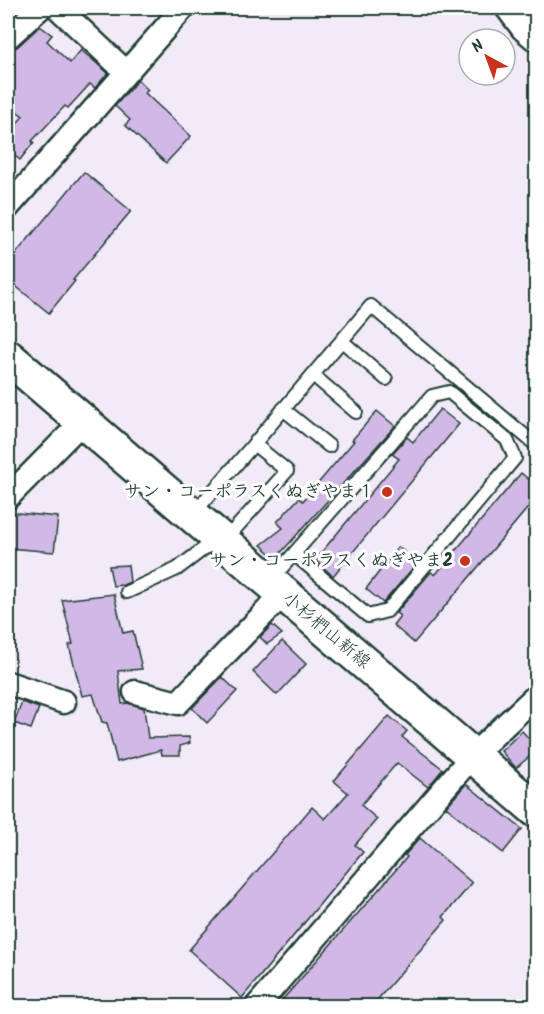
<svg xmlns="http://www.w3.org/2000/svg" width="544" height="1014" viewBox="0 0 544 1014" font-family="Kalam,'Klee One',sans-serif">
<style>
.building{fill:#d2b8e6;stroke:#1f3d34;stroke-width:1.5}
.lines{fill:none;stroke-linecap:round;stroke-linejoin:round}
.service-casing{stroke:#1f3d34;stroke-width:16}
.minor-casing{stroke:#1f3d34;stroke-width:27}
.secondary-casing{stroke:#1f3d34;stroke-width:38}
.service{stroke:#fff;stroke-width:12}
.minor{stroke:#fff;stroke-width:22}
.secondary{stroke:#fff;stroke-width:33}
.poi-dot{fill:#c8321e;stroke:#fff;stroke-width:2}
.labels{text-anchor:middle;dominant-baseline:central;stroke-width:6;stroke-linejoin:round;paint-order:stroke}
.poi-label{font-size:18px;font-weight:bold;fill:#1f3d34;stroke:#fff;text-anchor:end}
.street-label{font-size:18px;fill:#1f3d34;stroke:#fff}
</style>
<rect width="100%" height="100%" fill="#f2eaf8"/>
<filter id="ink" filterUnits="userSpaceOnUse"><feTurbulence type="fractalNoise" baseFrequency=".0167" numOctaves="2"/><feDisplacementMap in="SourceGraphic" scale="12" xChannelSelector="R" yChannelSelector="G"/><feConvolveMatrix kernelMatrix="1 2 1 2 8 2 1 2 1" color-interpolation-filters="sRGB"/></filter>
<g filter="url(#ink)">
<g class="building">
<polygon points="40,26 52,35 47,41 70,63 81,50 108,73 95,88 90,84 68,108 65,106 32,141 34,142 20,160 8,150 8,135 23,116 8,105 8,50 17,47"/>
<polygon points="138,80 148,90 145,93 191,136 166,163 125,125 130,120 115,106"/>
<polygon points="84,172 131,211 73,280 75,281 49,313 8,280 8,263"/>
<polygon points="440,409 459,424 333,576 315,560 399,459 392,454 407,437 413,442"/>
<polygon points="377,411 395,426 276,558 261,545 283,528 277,522 299,498 303,501 354,441 352,440"/>
<polygon points="521,473 537,486 537,497 414,643 393,625 400,616 396,613 431,572 435,575"/>
<polygon points="8,512 58,517 54,552 8,548"/>
<polygon points="398,547 418,562 383,603 366,589"/>
<polygon points="128,565 130,582 123,585 113,586 109,566"/>
<polygon points="114,594 123,633 133,631 142,669 118,671 122,704 128,703 144,708 148,738 189,737 190,743 180,746 180,755 162,755 161,750 117,762 107,723 102,722 93,694 82,696 69,645 73,644 62,600"/>
<polygon points="272,625 282,634 267,644 260,637"/>
<polygon points="282,641 306,664 277,695 253,672"/>
<polygon points="222,677 237,691 207,723 192,708"/>
<polygon points="22,702 39,708 31,729 14,723"/>
<polygon points="389,716 407,731 402,737 443,769 428,787 397,763 361,805 377,819 355,845 363,852 242,998 189,950 312,807 325,819 348,793 334,781"/>
<polygon points="522,731 537,747 537,750 516,768 501,751"/>
<polygon points="466,784 522,829 503,853 446,807"/>
<polygon points="420,838 472,883 443,917 446,920 372,1006 277,1006 407,857 405,855"/>
</g>
<g class="lines">
<defs>
<g id="service">
<polyline points="342,341 386,379"/>
<polyline points="313,375 356,412"/>
<polyline points="283,409 329,446"/>
<polyline points="254,444 371,306 536,445"/>
<polyline points="193,514 254,444 287,471 225,540"/>
<polyline points="270,581 432,396 449,392 507,440 515,458 387,611 368,616 294,554"/>
<polyline points="127,592 177,569 218,538"/>
</g>
<g id="minor">
<polyline points="58,8 126,72"/>
<polyline points="507,8 523,29 536,40"/>
<polyline points="8,37 40,8"/>
<polyline points="8,207 183,8"/>
<polyline points="8,497 83,421"/>
<polyline points="8,683 64,702"/>
<polyline points="135,692 178,703 283,594"/>
<polyline points="257,1006 473,755 536,696"/>
</g>
<polyline id="secondary" points="8,357 536,810"/>
</defs>
<use href="#service" class="service-casing"/>
<use href="#minor" class="minor-casing"/>
<use href="#secondary" class="secondary-casing"/>
<use href="#service" class="service"/>
<use href="#minor" class="minor"/>
<use href="#secondary" class="secondary"/>
</g>
</g>
<g class="poi-dot">
<circle cx="387" cy="492" r="6"/>
<circle cx="465" cy="561" r="6"/>
</g>
<g class="labels">
<g class="poi-label">
<text x="375" y="492">サン・コーポラスくぬぎやま１</text>
<text x="453" y="561">サン・コーポラスくぬぎやま2</text>
</g>
<g class="street-label">
<text transform="translate(326 631) rotate(40)">小杉椚山新線</text>
</g>
</g>
<rect width="544" height="1014" fill="none" stroke="#fff" stroke-width="30"/>
<rect x="15" y="15" width="514" height="984" fill="none" stroke="#1f3d34" stroke-width="2" filter="url(#ink)"/>
<g transform="translate(487 57) rotate(319)"><circle r="28" fill="#ffffff" stroke="#a5b1ae" stroke-width="1.5"/>
<path d="M0-4.5L10 22L0 15L-10 22Z" fill="#c8321e"/>
<text y="-9" font-size="16" font-weight="bold" text-anchor="middle" fill="#1f3d34">N</text>
</g>
</svg>
